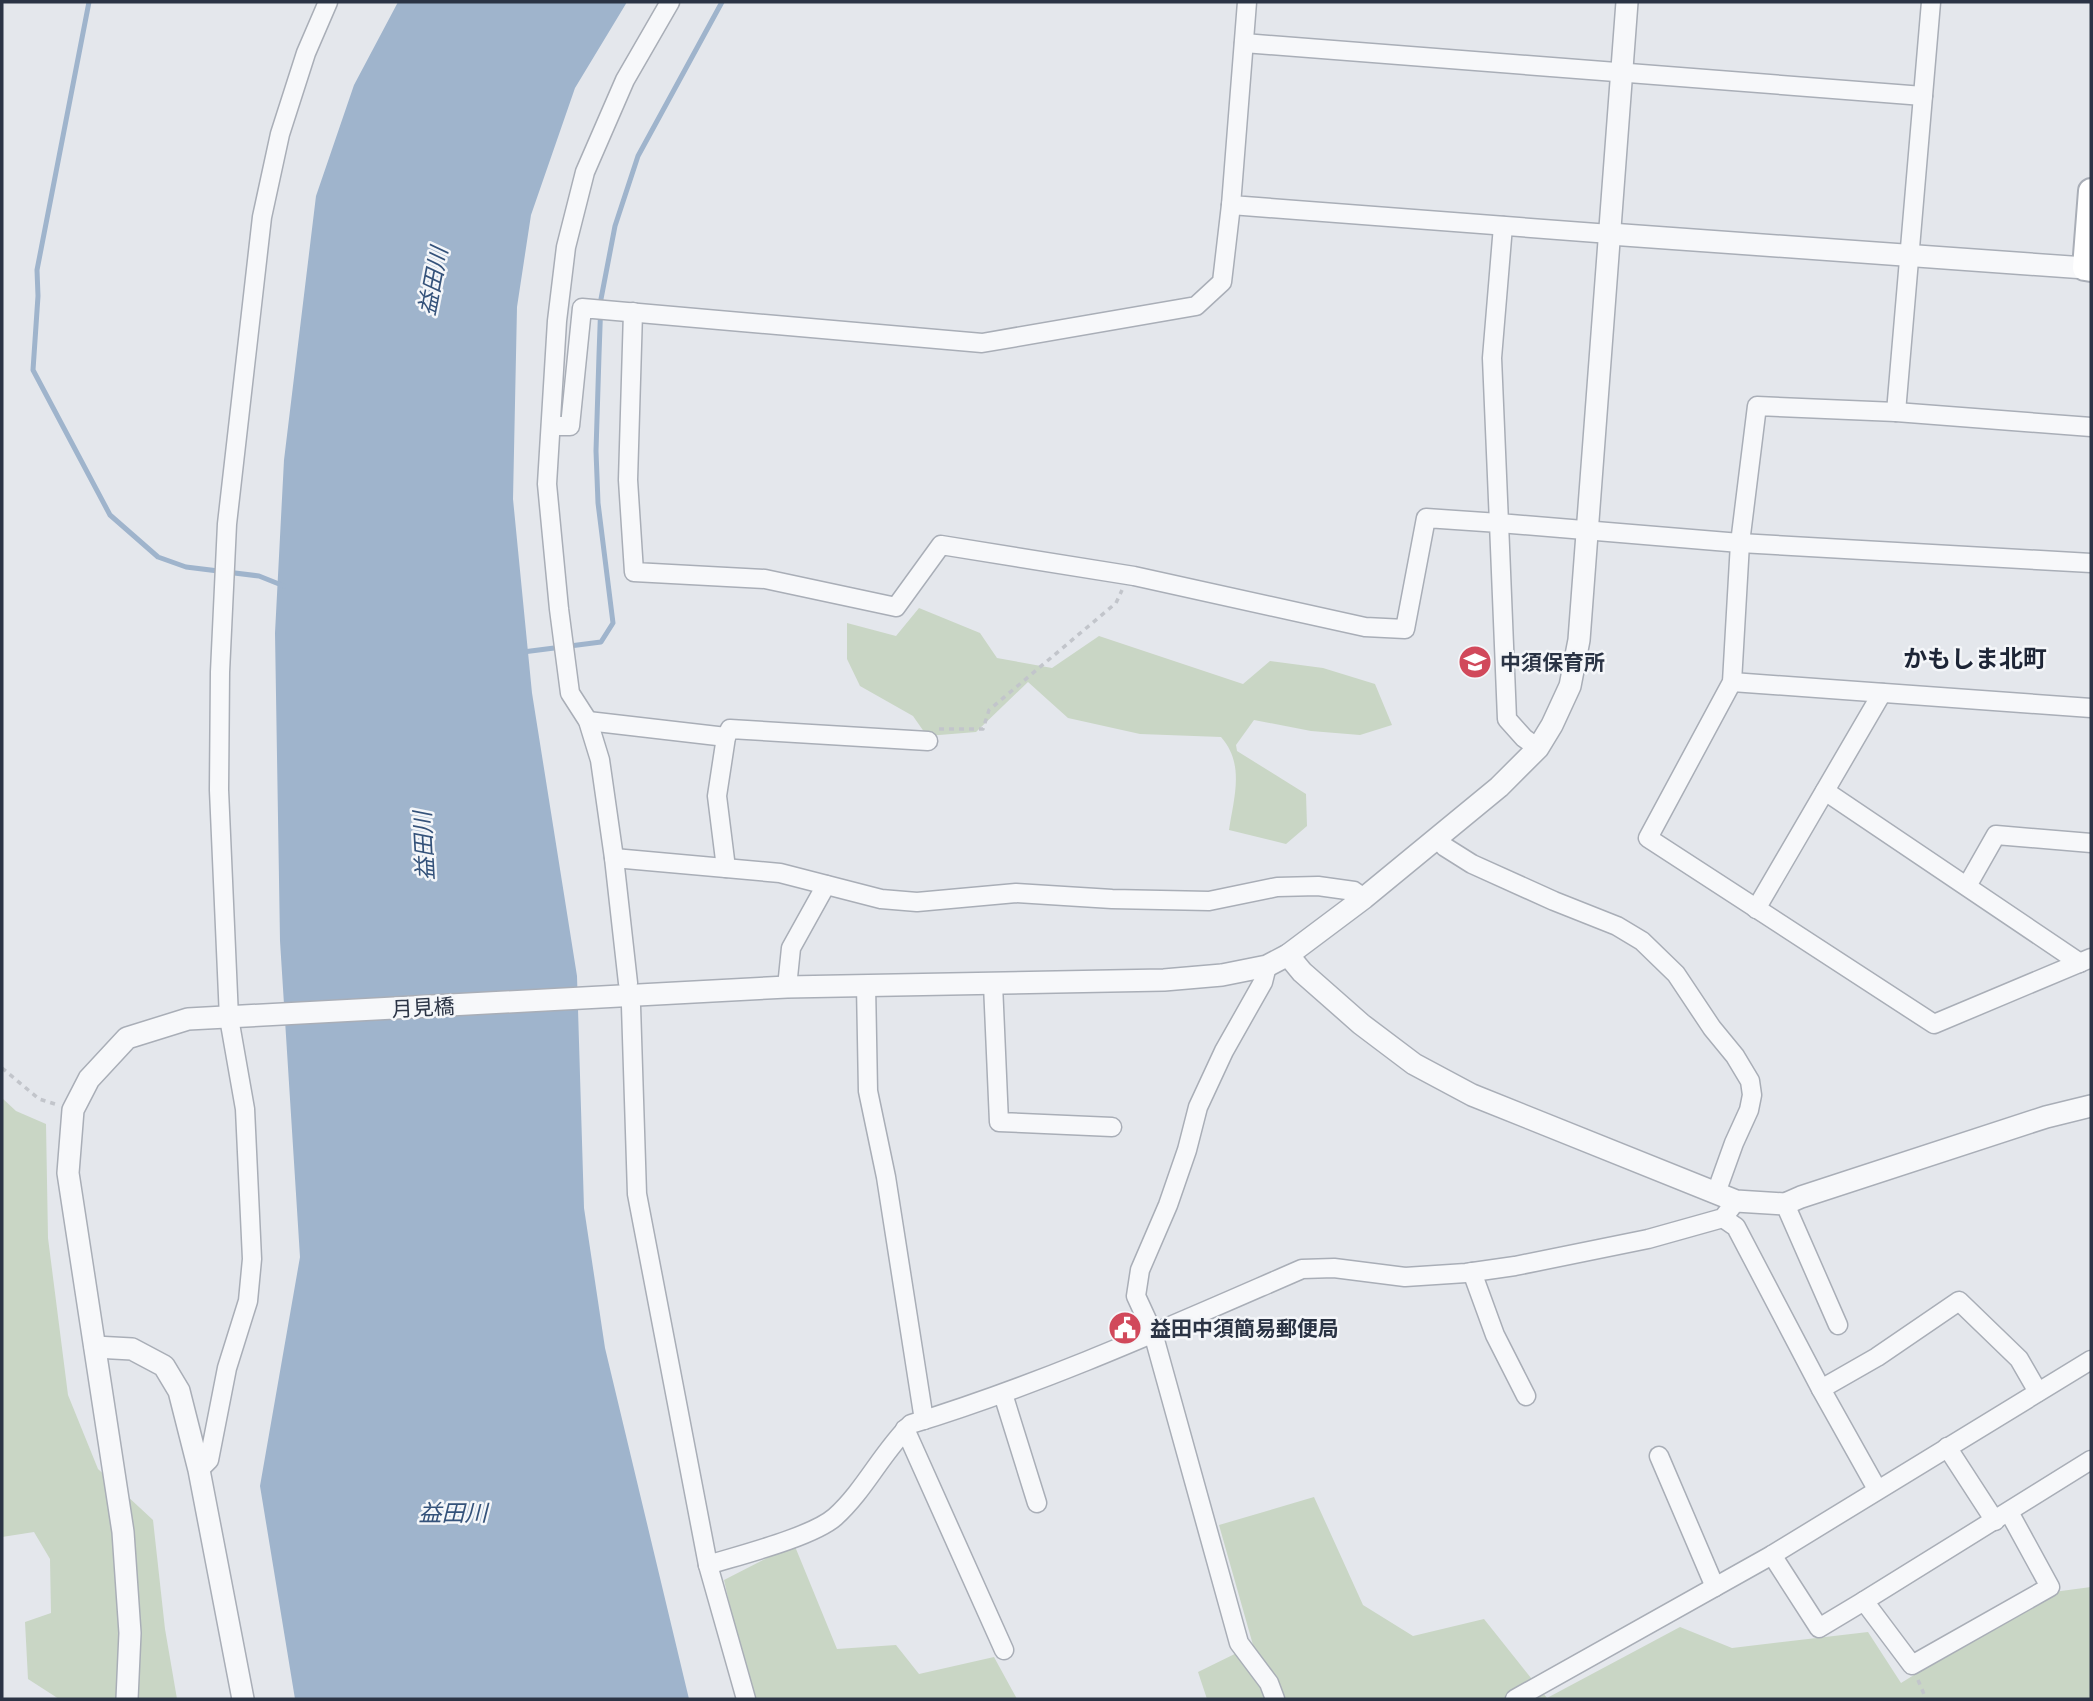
<svg xmlns="http://www.w3.org/2000/svg" width="2093" height="1701" viewBox="0 0 2093 1701" font-family="'Noto Sans','Noto Sans JP',sans-serif">
<style>
.green{fill:#c9d6c5}
.water{fill:#9fb4cc}
.lines{fill:none;stroke-linecap:round;stroke-linejoin:round}
.stream{stroke:#9fb4cc;stroke-width:5}
.minor-casing{stroke:#a9aeb7;stroke-width:21}
.tertiary-casing{stroke:#a9aeb7;stroke-width:24}
.secondary-casing{stroke:#a9aeb7;stroke-width:28}
.path{stroke:#c2c5cb;stroke-width:3.5;stroke-dasharray:5 5;stroke-linecap:butt}
.minor{stroke:#f7f8fa;stroke-width:18}
.tertiary{stroke:#f7f8fa;stroke-width:21}
.secondary{stroke:#fff;stroke-width:24}
.labels{text-anchor:middle;dominant-baseline:central;stroke-width:5;stroke-linejoin:round;paint-order:stroke}
.poi-label{font-size:21px;font-weight:bold;fill:#2b3445;stroke:#f4f6f9;text-anchor:start}
.street-label{font-size:21px;fill:#2b3445;stroke:#f4f6f9}
.water-label{font-size:23px;font-style:italic;fill:#34527a;stroke:#f4f6f9}
.quarter-label{font-size:24px;font-weight:bold;fill:#1d2536;stroke:#f4f6f9}
</style>
<rect width="100%" height="100%" fill="#e4e7ec"/>
<g class="green">
<path d="M919,608L980,633L997,658L1052,668L1099,636L1243,684L1270,661L1323,668L1375,684L1392,725L1360,735L1311,731L1254,720L1236,745L1237,751L1306,794L1307,826L1286,844L1229,830C1234,797 1245,764 1221,737L1140,734L1068,718L1028,682L976,732L927,736L913,716L860,686L847,659V623L896,636Z"/>
<polygon points="2,1098 16,1111 46,1124 48,1238 68,1395 98,1469 153,1520 165,1629 177,1699 59,1699 28,1679 25,1622 51,1613 50,1559 34,1532 2,1537"/>
<polygon points="1314,1497 1363,1605 1413,1636 1484,1619 1547,1698 1680,1627 1732,1648 1868,1632 1901,1683 2046,1593 2091,1587 2091,1699 1207,1699 1198,1672 1253,1645 1219,1525"/>
<polygon points="794,1544 837,1649 896,1645 919,1674 994,1657 1017,1699 751,1699 724,1580"/>
</g>
<polygon class="water" points="398,2 627,2 575,88 531,215 517,307 513,499 532,693 577,976 584,1208 605,1348 689,1699 295,1699 260,1486 300,1257 280,941 275,633 284,460 316,196 354,85"/>
<g class="lines">
<g class="stream">
<polyline points="89,2 37,270 38,296 33,370 110,515 158,557 186,567 259,576 284,586"/>
<polyline points="523,652 601,642 613,623 598,503 596,451 599,355 601,299 615,226 638,156 722,2"/>
</g>
<defs>
<g id="minor">
<polyline points="1247,2 1231,205 1610,234"/>
<polyline points="1244,43 1923,96"/>
<polyline points="1503,226 1492,358 1499,523 1740,543 2091,563"/>
<polyline points="633,312 628,480 634,572 765,579 896,607 941,545 1134,576 1365,627 1405,629 1426,518 1499,523 1507,719 1524,738 1538,748"/>
<polyline points="1896,412 1931,2"/>
<polyline points="551,426 570,426 582,308 982,343 1196,306 1222,282 1231,205"/>
<polyline points="2091,427 1896,412 1757,406 1740,543 1732,682 1648,838 1934,1024 2091,958"/>
<polyline points="1732,682 2091,708"/>
<polyline points="588,721 726,737 717,796 726,868"/>
<polyline points="726,737 730,729 928,741"/>
<polyline points="1825,791 2080,963"/>
<polyline points="1437,838 1445,847 1472,864 1554,901 1617,926 1642,941 1676,974 1712,1028 1735,1056 1750,1081 1752,1095 1749,1110 1734,1143 1716,1193"/>
<polyline points="614,858 780,873 881,899 917,902 1016,893 1112,899 1209,901 1277,887 1318,886 1354,891 1364,898"/>
<polyline points="1967,886 1996,835 2091,843"/>
<polyline points="1756,909 1882,693"/>
<polyline points="1267,966 1263,982 1224,1051 1198,1107 1187,1150 1168,1205 1140,1270 1136,1296 1153,1333 1239,1643 1269,1683 1275,1699"/>
<polyline points="628,983 614,858 600,760 588,721 570,693 559,609 547,484 557,321 566,247 585,172 625,80 670,2"/>
<polyline points="993,984 999,1122 1112,1127"/>
<polyline points="866,985 868,1091 886,1177 924,1420"/>
<polyline points="787,987 791,948 826,885"/>
<polyline points="631,1006 637,1194 708,1565 746,1699"/>
<polyline points="1785,1204 1838,1325"/>
<polyline points="1723,1218 1736,1227 1821,1389 1877,1489"/>
<polyline points="1472,1272 1495,1335 1526,1396"/>
<polyline points="1821,1389 1877,1357 1959,1301 2019,1359 2038,1392"/>
<polyline points="1003,1394 1037,1503"/>
<polyline points="905,1429 1004,1650"/>
<polyline points="1947,1447 1995,1521"/>
<polyline points="1659,1456 1715,1587"/>
<polyline points="199,1470 209,1460 227,1368 248,1301 252,1259 245,1109 229,1018 219,790 220,672 227,524 262,217 280,134 306,53 328,2"/>
<polyline points="1772,1555 1819,1628 1864,1601 1912,1665 2050,1587 2009,1512"/>
<path d="M708,1565C740,1555 812,1537 835,1517C865,1490 882,1452 911,1424C1045,1383 1173,1325 1302,1269L1334,1268L1405,1277L1466,1273L1515,1266L1648,1239L1723,1218L1736,1201"/>
<polyline points="1864,1601 2091,1460"/>
<polyline points="1515,1699 1772,1555 2091,1360"/>
</g>
<g id="tertiary">
<polyline points="1610,234 2085,268"/>
<polyline points="1288,955 1302,972 1361,1024 1414,1064 1472,1095 1736,1201 1785,1204 1801,1197 2046,1117 2091,1106"/>
<polyline points="95,1347 132,1349 164,1366 179,1391 199,1470 243,1699"/>
<polyline points="127,1699 130,1633 123,1532 68,1173 73,1110 89,1079 127,1038 188,1019 787,987 1164,980 1222,975 1267,966 1288,955 1364,898 1499,787 1538,748 1552,725 1570,686 1579,640 1627,2"/>
</g>
<polyline id="secondary" points="2091,191 2085,268 2091,269"/>
</defs>
<use href="#minor" class="minor-casing"/>
<use href="#tertiary" class="tertiary-casing"/>
<use href="#secondary" class="secondary-casing"/>
<g class="path">
<polyline points="939,729 983,729 989,710 1116,603 1122,590"/>
<polyline points="2,1068 39,1099 55,1104"/>
<polyline points="1918,1680 1926,1699"/>
</g>
<use href="#minor" class="minor"/>
<use href="#tertiary" class="tertiary"/>
<use href="#secondary" class="secondary"/>
</g>
<defs>
<symbol id="school-disc" viewBox="-11 -11 22 22"><circle r="9.5" fill="#d1495b" stroke="#f4f6f9"/><path d="M0-5L7-2L0 1L-7-2ZM-4 1L0 2.5L4 1V4Q0 6-4 4Z" fill="#fff"/></symbol>
<symbol id="civic-disc" viewBox="-11 -11 22 22"><circle r="9.5" fill="#d1495b" stroke="#f4f6f9"/><path d="M-.6-6.5H3V-4.5H.6V-3L4-1V1h2V6H-6V1h2V-1L-.6-3ZM-1.2 2.5V6h2.4V2.5Z" fill="#fff"/></symbol>
</defs>
<g fill-rule="evenodd">
<use href="#school-disc" x="1456" y="643" width="38" height="38"/>
<use href="#civic-disc" x="1106" y="1309" width="38" height="38"/>
</g>
<g class="labels">
<g class="poi-label">
<text x="1500" y="662">中須保育所</text>
<text x="1150" y="1328">益田中須簡易郵便局</text>
</g>
<g class="street-label">
<text transform="translate(423 1007) rotate(-3)">月見橋</text>
</g>
<g class="water-label">
<text transform="translate(432 281) rotate(-79)">益田川</text>
<text transform="translate(423 846) rotate(-93)">益田川</text>
<text x="453" y="1512">益田川</text>
</g>
<g class="quarter-label">
<text x="1975" y="657">かもしま北町</text>
</g>
</g>
<rect width="2093" height="1701" fill="none" stroke="#2b3445" stroke-width="7"/>
</svg>
